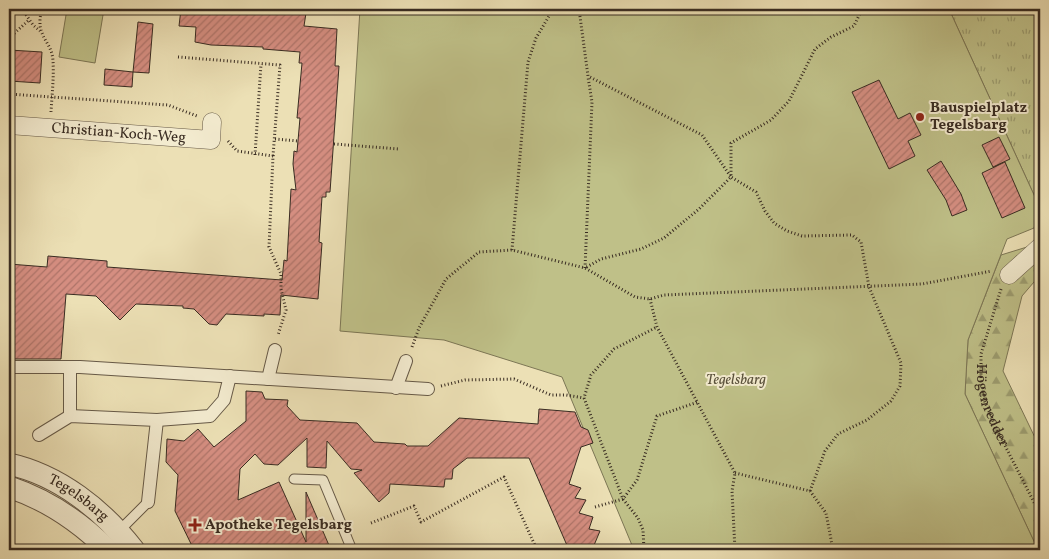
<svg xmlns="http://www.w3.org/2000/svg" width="1049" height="559" viewBox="0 0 1049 559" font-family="Vollkorn,serif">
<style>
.grass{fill:url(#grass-tufts);stroke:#7c7655}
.forest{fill:url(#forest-firs);stroke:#7c7655}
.park{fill:#bfc088;stroke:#7c7655}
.building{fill:url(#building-hatch);stroke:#392c22}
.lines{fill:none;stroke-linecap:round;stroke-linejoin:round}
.service-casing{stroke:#665947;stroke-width:11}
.pedestrian-casing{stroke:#665947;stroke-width:14}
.minor-casing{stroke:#665947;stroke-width:19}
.tertiary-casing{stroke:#665947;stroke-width:23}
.path{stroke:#392c22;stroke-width:3;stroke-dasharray:1 2.5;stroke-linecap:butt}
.service{stroke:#f3ebcf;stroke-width:9}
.pedestrian{stroke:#f3ebcf;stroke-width:12}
.minor{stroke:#f3ebcf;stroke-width:18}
.tertiary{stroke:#f3ebcf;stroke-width:21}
.poi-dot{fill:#8f2418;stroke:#f3ebcf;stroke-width:2}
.labels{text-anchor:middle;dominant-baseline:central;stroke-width:4;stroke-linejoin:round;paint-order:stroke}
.poi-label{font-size:15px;font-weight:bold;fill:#392c22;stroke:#f3ebcf;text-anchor:start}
.street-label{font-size:15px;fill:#392c22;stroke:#f3ebcf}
.park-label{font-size:15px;font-style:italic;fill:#5a513c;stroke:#f3ebcf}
</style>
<defs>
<pattern id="grass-tufts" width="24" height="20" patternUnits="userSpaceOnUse" patternTransform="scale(1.25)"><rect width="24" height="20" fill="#bfc088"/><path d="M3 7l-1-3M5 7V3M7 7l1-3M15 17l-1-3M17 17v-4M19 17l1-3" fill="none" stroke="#9c9c6f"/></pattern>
<pattern id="forest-firs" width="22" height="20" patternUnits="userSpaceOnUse" patternTransform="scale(1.25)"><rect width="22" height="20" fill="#bfc088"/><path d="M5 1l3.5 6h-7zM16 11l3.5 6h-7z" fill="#9c9c6f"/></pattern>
<pattern id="building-hatch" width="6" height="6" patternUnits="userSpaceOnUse" patternTransform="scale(1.25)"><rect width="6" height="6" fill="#d58e81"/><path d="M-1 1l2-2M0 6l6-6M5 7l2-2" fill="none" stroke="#ae7469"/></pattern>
</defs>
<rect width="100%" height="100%" fill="#ece0b5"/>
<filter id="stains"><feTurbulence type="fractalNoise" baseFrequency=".004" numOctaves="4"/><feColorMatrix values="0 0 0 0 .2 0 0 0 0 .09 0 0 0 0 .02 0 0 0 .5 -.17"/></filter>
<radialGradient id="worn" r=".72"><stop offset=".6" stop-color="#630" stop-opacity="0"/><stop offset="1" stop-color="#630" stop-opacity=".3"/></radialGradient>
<polygon class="grass" points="949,9 1040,9 1040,208"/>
<polygon class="forest" points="1040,243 1040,275 1022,296 1003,371 1040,448 1040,550 1038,550 965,394 968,340 1001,255"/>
<g class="park">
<polygon points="67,9 104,9 95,63 59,57"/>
<polygon points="360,9 949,9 1040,208 1034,228 1007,239 968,340 965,394 1038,550 634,550 562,377 444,340 340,331"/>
</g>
<g class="building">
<polygon points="181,9 256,9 306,13 304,26 337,29 335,66 339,66 330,192 326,192 326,197 322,197 319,242 322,243 318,299 281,295 280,315 264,314 264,316 226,314 217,325 209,324 194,309 183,308 183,306 136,304 120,320 96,296 66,294 61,359 9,359 9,264 47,267 48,256 107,261 107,267 282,280 284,260 287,261 291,189 296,190 293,164 294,151 297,152 300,118 297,118 302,63 299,63 300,52 263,49 263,47 211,45 195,42 196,27 179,26"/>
<polygon points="138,22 153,24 149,73 133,72"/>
<polygon points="9,50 42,52 40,83 9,81"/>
<polygon points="105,69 133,72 132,87 104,85"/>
<polygon points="879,80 898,119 910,113 921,135 908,141 915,156 889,169 852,92"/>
<polygon points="999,137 1010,159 993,167 982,145"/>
<polygon points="941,161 961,194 967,210 952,216 946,200 927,170"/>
<polygon points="1005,162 1025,208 1002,218 982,173"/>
<polygon points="246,391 262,392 265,399 288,400 287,406 300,420 357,423 374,442 405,444 407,446 428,446 459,418 538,424 539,409 575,412 581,427 588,430 593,443 581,447 569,484 581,488 575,498 586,500 579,513 593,517 589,529 600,531 592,550 569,550 529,458 467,458 453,469 452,479 445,479 444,487 390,484 389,493 379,502 354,473 362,470 351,469 327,441 326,468 307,467 307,438 278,465 264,464 255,454 240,469 238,500 279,482 306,542 306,492 331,550 194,550 175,511 178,475 166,462 167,439 184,441 198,429 214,447 246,421"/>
</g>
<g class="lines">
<defs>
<g id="service">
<polyline points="294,479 323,480 352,550"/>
<polyline points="119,531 148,502"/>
</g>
<g id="pedestrian">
<polyline points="9,367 80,367 428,389"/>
<polyline points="268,379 275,350"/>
<polyline points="396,388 406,361"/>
<polyline points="70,416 70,367"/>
<polyline points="157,420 210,416 224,400 230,376"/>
<polyline points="39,435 70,416 157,420 148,502"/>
</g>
<g id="minor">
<path id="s2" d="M9,125L211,140L212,122"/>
<polyline points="1009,275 1040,247"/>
</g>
<g id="tertiary">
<path id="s3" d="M9,464C59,475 103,510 134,550"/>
<path d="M9,487C48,500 79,521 108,550"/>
</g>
</defs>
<use href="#service" class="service-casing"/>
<use href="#pedestrian" class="pedestrian-casing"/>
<use href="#minor" class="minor-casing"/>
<use href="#tertiary" class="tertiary-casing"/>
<g class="path">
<polyline points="22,9 33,25 40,31"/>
<path d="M42,9C34,37 52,40 53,61C54,77 52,95 51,112"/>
<polyline points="579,9 588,76 702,135 731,177 699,209 664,238 641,249 601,259 585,268"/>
<polyline points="9,38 29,20"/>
<polyline points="178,57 280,65 273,156"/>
<polyline points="9,94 168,105 197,116"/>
<polyline points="275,139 298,141"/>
<polyline points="228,141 237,151 273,156 269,247 281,274 281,289 286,310 278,335"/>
<polyline points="334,144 399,149"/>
<polyline points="255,155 261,64"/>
<polyline points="512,250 528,62 536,38 552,11 556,9"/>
<polyline points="585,268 592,102 588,77"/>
<path id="s1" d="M1001,289L981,354V379L985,402L996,428L1040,514"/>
<polyline points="650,299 657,327 735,473 732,491 735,550"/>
<polyline points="412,347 419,328 446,279 479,252 512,250 585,268 635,297 650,299 664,295 922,284 992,271"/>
<polyline points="441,386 465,380 514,379 551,395 566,395 584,398"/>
<polyline points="735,473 810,491 826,513 833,550"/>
<polyline points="810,491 825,451 838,434 867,420 891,401 900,386 901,363 869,287 861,242 852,235 802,236 787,231 774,223 765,211 756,192 731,177 731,143 771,120 789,101 815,49 831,37 854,26 862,9"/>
<polyline points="595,507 623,499 637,480 657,416 698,402"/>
<polyline points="371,523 414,506 421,522 504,477 537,550"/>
<polyline points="644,550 643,530 638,518 623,499 584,398 591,375 614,349 657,327"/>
</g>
<use href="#service" class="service"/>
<use href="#pedestrian" class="pedestrian"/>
<use href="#minor" class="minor"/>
<use href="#tertiary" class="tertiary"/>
</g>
<g class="poi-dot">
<circle cx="920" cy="117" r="5"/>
<path d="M192.5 517.5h5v5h5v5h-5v5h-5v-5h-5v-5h5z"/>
</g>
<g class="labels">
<g class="poi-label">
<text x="930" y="108">Bauspielplatz<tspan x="930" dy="17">Tegelsbarg</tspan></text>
<text x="205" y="525">Apotheke Tegelsbarg</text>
</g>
<g class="street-label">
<text stroke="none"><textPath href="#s2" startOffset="110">Christian-Koch-Weg</textPath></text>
<text stroke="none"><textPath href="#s1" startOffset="121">Högenredder</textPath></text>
<text stroke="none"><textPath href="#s3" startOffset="78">Tegelsbarg</textPath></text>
</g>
<g class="park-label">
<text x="736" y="380">Tegelsbarg</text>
</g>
</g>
<rect width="1049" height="559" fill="none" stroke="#ece0b5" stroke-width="30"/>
<rect x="10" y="10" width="1029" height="539" fill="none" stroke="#392c22" stroke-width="2.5"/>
<rect x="15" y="15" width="1019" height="529" fill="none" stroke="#392c22"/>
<rect width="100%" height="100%" filter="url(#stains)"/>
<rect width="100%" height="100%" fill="url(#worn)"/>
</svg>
